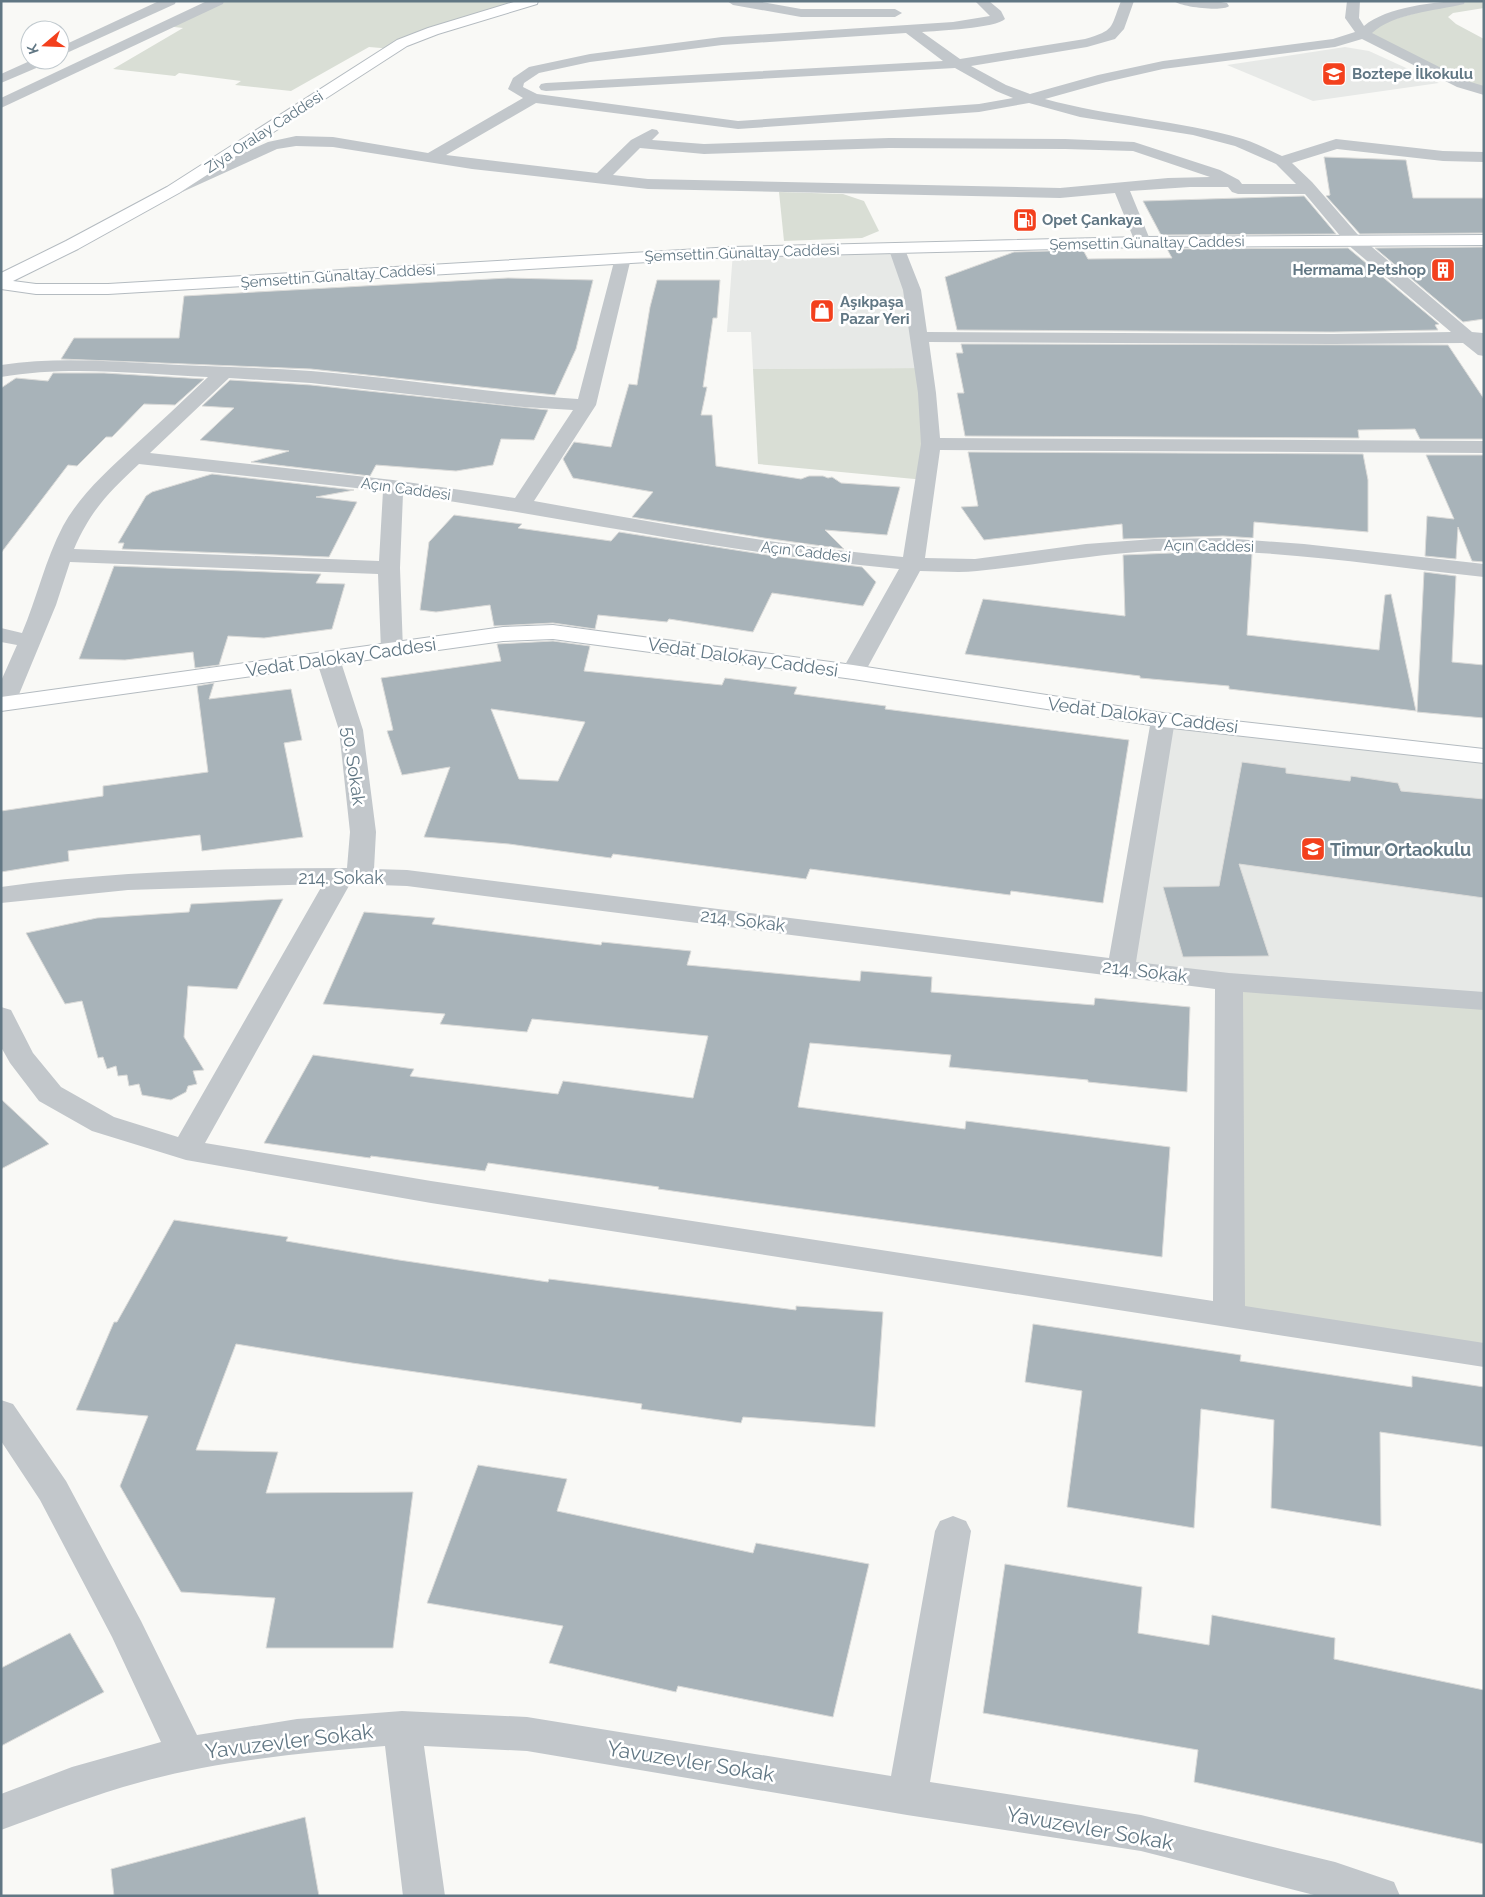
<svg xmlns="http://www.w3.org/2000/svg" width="1485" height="1897" viewBox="0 0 1485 1897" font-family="Raleway,sans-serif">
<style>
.built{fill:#e7e9e7}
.green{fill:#d9ded5}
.building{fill:#a8b3b9;stroke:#dbdbd9;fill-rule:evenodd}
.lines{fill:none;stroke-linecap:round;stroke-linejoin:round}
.secondary-casing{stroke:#b4bbc0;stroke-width:2}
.street{fill:#c2c7cb;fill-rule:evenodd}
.secondary{fill:#fff;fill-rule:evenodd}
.labels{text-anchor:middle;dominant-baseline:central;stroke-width:5;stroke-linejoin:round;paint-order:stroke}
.far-poi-label{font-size:15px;font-weight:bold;fill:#617784;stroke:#fff;text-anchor:start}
.far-street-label{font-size:15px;fill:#617784;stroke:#fff}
.street-label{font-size:18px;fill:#617784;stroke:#fff}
.poi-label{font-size:18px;font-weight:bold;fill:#617784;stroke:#fff;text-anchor:start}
.near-street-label{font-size:21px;fill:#617784;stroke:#fff}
</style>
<rect width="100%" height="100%" fill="#f9f9f6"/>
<g class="built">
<polygon points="1345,47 1369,51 1439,83 1313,101 1227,65"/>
<polygon points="896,247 924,368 753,369 751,332 727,332 733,252"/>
<polygon points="1163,720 1484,756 1484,1001 1121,969"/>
</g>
<g class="green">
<polygon points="218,1 532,1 393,49 369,47 291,91 235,85 241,81 179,73 175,76 113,69 183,28 166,26"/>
<polygon points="1459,1 1484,1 1484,8 1453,13 1448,17 1456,24 1484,39 1484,91 1363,34 1373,25"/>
<polygon points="779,192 843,194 864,201 879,231 862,238 784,241"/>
<polygon points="924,368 925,480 758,464 753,369"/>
<polygon points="1229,982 1484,1001 1484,1355 1229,1316"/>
</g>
<g class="building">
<polygon points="1324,157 1406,160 1413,198 1484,198 1484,233 1360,234 1326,196 1330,195"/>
<polygon points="1304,196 1336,234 1161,235 1143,201"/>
<polygon points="1484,247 1484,319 1463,322 1375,248"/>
<polygon points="1348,248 1439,324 1435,325 1438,330 1333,332 957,330 945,277 1014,252 1083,250 1088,259 1172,258 1167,249"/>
<polygon points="508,278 593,280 576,349 555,395 311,369 61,359 74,338 179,338 184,296"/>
<polygon points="657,280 720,280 717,318 713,318 703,387 707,387 701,415 712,415 716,466 801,479 809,476 823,476 828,478 832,477 841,483 900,487 887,535 825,530 844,549 764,538 632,517 653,492 573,478 563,459 574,442 611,447 629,384 637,385 650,307"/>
<polygon points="961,344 1448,345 1484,399 1484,439 1420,439 1415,429 1358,430 1359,438 965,436 957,393 964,393 956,353 963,353"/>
<polygon points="53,373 104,373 204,379 175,405 144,404 112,437 106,437 77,466 68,465 1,553 1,388 16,378 48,381"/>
<polygon points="230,380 311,385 548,410 534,440 501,439 493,465 456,471 376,465 370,476 251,462 289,451 200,440 234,408 202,406"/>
<polygon points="968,452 1363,454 1368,480 1368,532 1254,522 1253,538 1223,536 1123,539 1122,524 984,540 961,507 978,506"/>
<polygon points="1426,455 1484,455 1484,562 1472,561 1458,527 1456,559 1425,556 1427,516 1454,519"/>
<polygon points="212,474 354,490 316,497 357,502 329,557 122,549 124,543 118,543 146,496 152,492"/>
<polygon points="454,515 522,524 518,528 611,541 619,532 774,556 862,567 876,582 863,606 772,593 753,632 669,619 667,622 598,615 595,629 553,623 494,626 490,605 436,612 420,610 429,542"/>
<polygon points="1196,552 1252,554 1247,635 1379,650 1385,595 1391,594 1416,711 1229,689 1229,686 1140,678 1140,676 965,654 983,599 1125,616 1123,555"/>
<polygon points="114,566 321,574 316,583 345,584 332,629 264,638 228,636 219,665 195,668 193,652 125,660 79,659"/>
<polygon points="1424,572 1456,576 1452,662 1484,665 1484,718 1417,712"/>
<path d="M553,641L590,646L584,671L722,685L725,678L797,687L794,694L886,706L885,709L1129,740L1103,903L1011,891L1010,895L810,869L806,879L613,854L611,858L509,844L424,837L450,767L402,775L387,731L393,730L381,678L501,661L497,644ZM491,709L585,722L558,781L519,779Z"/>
<polygon points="214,683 209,699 291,689 302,740 284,743 303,837 202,851 200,835 68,851 69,861 1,872 1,811 103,796 103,786 208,772 197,686"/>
<polygon points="1242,762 1286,768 1286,773 1350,781 1351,776 1398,783 1401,791 1484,799 1484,898 1239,864 1269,956 1183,957 1163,887 1219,886"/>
<polygon points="283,899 237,989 188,986 184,1037 204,1070 193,1071 197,1084 188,1086 186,1092 171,1100 142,1095 139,1084 129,1086 127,1075 118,1076 116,1066 107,1069 103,1057 98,1058 82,1001 65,1004 26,933 97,918 189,912 191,904"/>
<polygon points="364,912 435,918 432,924 601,945 602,942 691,951 687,965 860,981 861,971 932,977 931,992 1094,1005 1095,998 1190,1007 1187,1092 1088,1082 1088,1080 949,1067 951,1055 810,1043 798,1107 965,1129 966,1121 1170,1147 1162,1257 758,1203 658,1189 659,1187 488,1163 485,1171 371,1156 370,1158 264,1143 313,1055 414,1069 410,1076 558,1094 563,1081 693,1098 708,1036 532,1019 527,1032 440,1024 445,1014 323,1004"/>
<polygon points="1,1099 49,1144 1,1169"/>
<polygon points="174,1220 288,1237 286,1241 399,1260 548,1282 549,1279 796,1310 796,1306 883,1312 875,1427 743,1417 741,1423 641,1409 642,1404 352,1363 236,1344 196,1450 278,1452 266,1493 413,1492 393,1648 266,1648 275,1598 181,1592 120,1486 148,1416 76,1410 114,1322 117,1322"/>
<polygon points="1033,1324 1241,1355 1240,1361 1412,1387 1412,1376 1484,1387 1484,1447 1380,1432 1381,1526 1271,1508 1274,1420 1201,1409 1194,1528 1067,1507 1082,1391 1025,1382"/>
<polygon points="478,1465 567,1479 557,1511 753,1553 756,1543 869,1564 833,1717 678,1686 676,1692 549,1663 563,1626 427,1603"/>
<polygon points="1005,1564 1142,1587 1138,1633 1209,1645 1212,1615 1335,1638 1334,1659 1484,1690 1484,1844 1194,1782 1198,1750 983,1713"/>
<polygon points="70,1633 104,1692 1,1746 1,1668"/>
<polygon points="305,1817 319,1896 114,1896 111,1869"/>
</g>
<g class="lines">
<defs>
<g id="secondary">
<polygon points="517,1 538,1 537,4 438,34 407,46 179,193 78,249 13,281 36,284 108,284 733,247 1143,237 1484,235 1484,245 1143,247 733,257 108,294 36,294 1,289 1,273 66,241 167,187 397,40 428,28"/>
<polygon points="553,625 853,665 1163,713 1484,749 1484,763 1163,727 853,679 553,639 503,641 1,711 1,697 503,627"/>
</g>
</defs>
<use href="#secondary" class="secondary-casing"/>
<g class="street">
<polygon points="159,1 176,1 175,4 60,56 60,47"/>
<polygon points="207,1 224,1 223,4 1,108 1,98"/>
<polygon points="727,1 757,1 801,9 895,9 902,13 895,17 801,17 733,5"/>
<path d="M975,1H989L1001,11L1005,19C997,28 936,31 922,32L960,59L1085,39C1115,30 1110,29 1121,1H1134L1124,29L1115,39L1087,47L971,66L1006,85L1030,94L1098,75L1163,61L1333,39L1355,32L1345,18L1347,1H1360L1359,18L1364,26C1386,7 1437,1 1465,1L1464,4C1435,11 1394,13 1372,33L1467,81L1484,86V95L1457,87L1362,39L1335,47L1163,69L1106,82L1045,99C1110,117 1178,120 1243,139C1256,143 1269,150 1282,156L1336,139L1443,151L1484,152V162L1443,161L1337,149L1292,163L1312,182L1359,236L1472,332L1483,333L1484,356L1478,355L1463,343L1333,344L929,342L936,393L940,438L1484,441V453L940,450L925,558L975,559L1086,544L1154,539L1223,538L1304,544L1484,564V577C1375,565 1265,547 1155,551C1095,554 1036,565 977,571C959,573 939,571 920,571L865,672L861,677L853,679L845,677L841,672L899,569C732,554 568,518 403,494L400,568L403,650L400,655L392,657L384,655L381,650L378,574L70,562L56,605L15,704L11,709L1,711V681L17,645L1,642V628L22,633C37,598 45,560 63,526C80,495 108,470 133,447C158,424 183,401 208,377C140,374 69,365 1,377V365C60,356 119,362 179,365C223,367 267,368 311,371C400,378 489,393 578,399L615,258L617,254H629L631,258L596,405L534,501C657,523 779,546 903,557L921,444L918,393L903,290L888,247L890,243H902L904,247L921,290L927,332L1333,334L1451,332L1347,244L1305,194H1238L1232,192L1228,187H1190L1130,191L1151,242L1149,246H1137L1135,242L1115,193L1060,198L648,189L472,169L333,147L296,146L277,149L180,193H168L166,190L168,187L268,142L296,136L333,137L428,153L523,98L508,89L513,78L529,67L590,54L722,37L953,22L990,16ZM906,33L943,61L546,83L541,84L539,87L541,90L546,91L955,68L996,91L1013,98L979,104L738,121L537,94L523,87L524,83L539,73L590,62L722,45ZM536,103L738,129L979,112L1029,103L1080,117L1193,135L1235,146L1276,164L1296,184H1242L1239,180L1220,170L1134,142L1065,139L889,138L704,144L652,140L659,133L657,130L652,129L631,140L597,173L446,155ZM640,148L704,154L889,148L1065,149L1133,151L1210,177L1168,178L1060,188L648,179L613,175ZM229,378L311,383L524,407L573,410L515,498L393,480L150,453ZM139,464L383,491L379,561L74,549C91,510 108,493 139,464Z"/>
<path d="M1174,1H1215L1227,3L1229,6C1223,12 1180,7 1174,1Z"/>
<polygon points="32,60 50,60 48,63 1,83 1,74"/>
<path d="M328,652L336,654L340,659L363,730L376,832L374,869L407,870L1109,958L1151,720L1155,715L1163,713L1171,715L1175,720L1136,962L1229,973L1484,992V1010L1243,992L1245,1306L1484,1343V1367L431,1203L186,1160L92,1131L39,1101L10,1063L1,1047V1007L11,1010L33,1053L61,1087L114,1117L178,1137L323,884L128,890L1,903V887C116,871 232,868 347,868L350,832L339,730L316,659L320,654ZM350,884L407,886L1215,989L1213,1301L431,1181L205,1143Z"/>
<path d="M1,1400L13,1404L66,1481L141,1621L197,1735L297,1719L402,1711L527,1717L891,1776L935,1531L940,1521L953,1516L966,1521L971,1531L930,1782L1141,1815L1335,1862L1394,1882L1400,1896H1318L1141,1851L907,1815L527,1751L424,1746L445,1896H403L385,1746C303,1753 220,1760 141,1782C93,1795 48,1813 1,1830V1794L72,1767L161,1742L112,1637L40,1500L1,1441Z"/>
</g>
<use href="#secondary" class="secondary"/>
</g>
<defs>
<symbol id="school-square" viewBox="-11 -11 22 22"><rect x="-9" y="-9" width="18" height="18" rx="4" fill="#f3401d" stroke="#fff"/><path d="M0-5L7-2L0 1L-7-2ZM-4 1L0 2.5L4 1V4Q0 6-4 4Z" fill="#fff"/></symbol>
<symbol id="fuel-square" viewBox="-11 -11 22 22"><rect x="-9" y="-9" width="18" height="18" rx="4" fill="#f3401d" stroke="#fff"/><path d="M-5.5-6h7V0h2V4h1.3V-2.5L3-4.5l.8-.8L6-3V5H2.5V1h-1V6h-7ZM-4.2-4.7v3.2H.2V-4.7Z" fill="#fff"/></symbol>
<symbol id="building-square" viewBox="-11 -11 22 22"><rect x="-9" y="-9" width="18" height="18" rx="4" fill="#f3401d" stroke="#fff"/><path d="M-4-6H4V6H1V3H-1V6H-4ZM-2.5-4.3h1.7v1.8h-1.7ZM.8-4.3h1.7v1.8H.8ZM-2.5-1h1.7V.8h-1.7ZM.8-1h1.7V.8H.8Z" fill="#fff"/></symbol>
<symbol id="shop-square" viewBox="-11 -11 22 22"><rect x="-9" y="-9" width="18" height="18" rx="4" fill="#f3401d" stroke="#fff"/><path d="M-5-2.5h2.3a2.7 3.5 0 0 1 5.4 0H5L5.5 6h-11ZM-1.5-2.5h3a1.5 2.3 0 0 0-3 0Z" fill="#fff"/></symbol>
</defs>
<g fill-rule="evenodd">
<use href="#school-square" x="1320" y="60" width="28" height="28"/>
<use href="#fuel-square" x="1011" y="206" width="28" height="28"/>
<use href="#building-square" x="1429" y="256" width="28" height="28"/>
<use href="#shop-square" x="808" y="297" width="28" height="28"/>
<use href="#school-square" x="1299" y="835" width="28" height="28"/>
</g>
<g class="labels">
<g class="far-poi-label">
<text x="1352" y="74">Boztepe İlkokulu</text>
<text x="1042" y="220">Opet Çankaya</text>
<text x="1426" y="270" text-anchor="end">Hermama Petshop</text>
<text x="840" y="302">Aşıkpaşa<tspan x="840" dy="17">Pazar Yeri</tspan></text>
</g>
<g class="far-street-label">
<text transform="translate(264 132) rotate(-33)">Ziya Oralay Caddesi</text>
<text transform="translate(1147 243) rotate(-1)">Şemsettin Günaltay Caddesi</text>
<text transform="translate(742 253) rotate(-2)">Şemsettin Günaltay Caddesi</text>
<text transform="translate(338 276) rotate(-4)">Şemsettin Günaltay Caddesi</text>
<text transform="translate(406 489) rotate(8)">Açın Caddesi</text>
<text transform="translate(1209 546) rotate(1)">Açın Caddesi</text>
<text transform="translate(806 552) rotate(7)">Açın Caddesi</text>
</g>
<g class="street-label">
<text transform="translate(341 657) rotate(-8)">Vedat Dalokay Caddesi</text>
<text transform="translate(743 657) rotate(8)">Vedat Dalokay Caddesi</text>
<text transform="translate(1143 715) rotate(7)">Vedat Dalokay Caddesi</text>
<text transform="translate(354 766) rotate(82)">50. Sokak</text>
<text x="341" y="877">214. Sokak</text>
<text transform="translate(743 920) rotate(7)">214. Sokak</text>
<text transform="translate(1145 971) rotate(7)">214. Sokak</text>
</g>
<g class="poi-label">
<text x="1330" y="849">Timur Ortaokulu</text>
</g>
<g class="near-street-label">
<text transform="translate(289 1741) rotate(-7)">Yavuzevler Sokak</text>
<text transform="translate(691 1761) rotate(9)">Yavuzevler Sokak</text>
<text transform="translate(1090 1828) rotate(10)">Yavuzevler Sokak</text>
</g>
</g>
<rect width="1485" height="1897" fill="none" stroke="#617784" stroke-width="5"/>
<g transform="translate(45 45) rotate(251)"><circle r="24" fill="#ffffff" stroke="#c0c9ce"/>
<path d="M0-4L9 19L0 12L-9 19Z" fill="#f3401d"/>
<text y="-8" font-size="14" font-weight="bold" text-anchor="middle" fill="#617784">K</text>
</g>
</svg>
